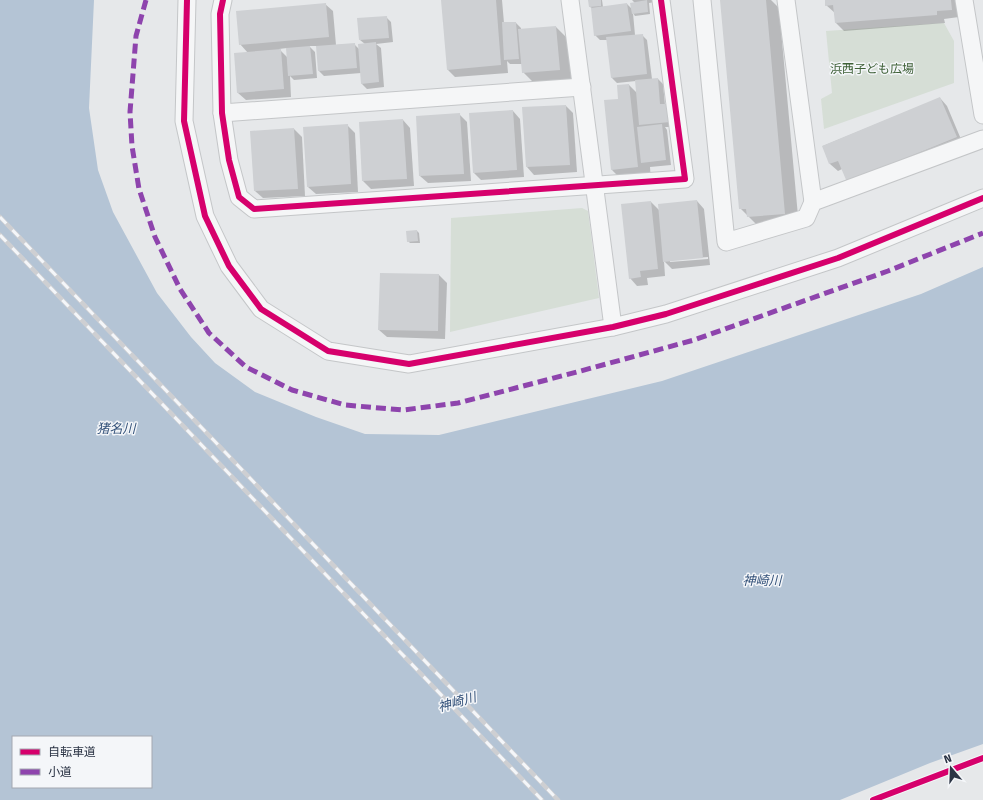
<svg xmlns="http://www.w3.org/2000/svg" width="983" height="800" viewBox="0 0 983 800" font-family="'Fira Sans','Noto Sans JP',sans-serif">
<style>
.green{fill:#d6ded6}
.water{fill:#b4c4d5;fill-rule:evenodd}
.shadow{fill:#0003;fill-rule:evenodd}
.building{fill:#ced0d3}
.lines{fill:none;stroke-linecap:round;stroke-linejoin:round}
.street-casing{stroke:#c4c6c8;stroke-width:19}
.street{stroke:#f5f6f7;stroke-width:17}
.rail-casing{stroke:#cecfd2;stroke-width:4.5}
.rail{stroke:#f4f6f9;stroke-width:3;stroke-dasharray:9;stroke-linecap:butt}
.quiet{stroke:#8e44ad;stroke-width:5;stroke-dasharray:10 5;stroke-linecap:butt}
.cycleway-casing{stroke:#f4f6f9;stroke-width:8}
.cycleway{stroke:#d6006c;stroke-width:6}
.labels{text-anchor:middle;dominant-baseline:central;stroke-width:3;stroke-linejoin:round;paint-order:stroke}
.park-label{font-size:12px;fill:#3f6138;stroke:#f4f6f9}
.water-label{font-size:13px;font-style:italic;fill:#34527a;stroke:#f4f6f9}
</style>
<rect width="100%" height="100%" fill="#e6e8ea"/>
<g class="green">
<polygon points="944,23 954,41 954,83 824,129 821,99 832,93 826,31"/>
<polygon points="582,208 588,211 599,298 450,332 451,218"/>
</g>
<path class="water" d="M0,0H94L89,108L98,170L113,212L157,293L191,337L215,363L255,392L316,417L365,434L439,435L662,381L921,294L983,267V744L930,763L840,800H0ZM13,737H151V787H13Z"/>
<g class="shadow">
<polygon points="442,0 502,0 504,23 516,23 521,28 521,30 556,27 570,41 573,83 537,86 523,72 522,64 510,64 507,61 508,73 455,77 448,70"/>
<polygon points="589,0 602,0 603,7 627,4 632,9 635,3 632,0 654,0 655,2 649,3 650,14 635,16 633,13 635,35 642,35 647,40 652,79 658,79 663,84 665,105 674,127 665,127 667,130 671,165 650,167 651,181 626,184 612,170 605,101 619,100 629,85 637,93 636,81 617,83 612,78 608,40 600,40 595,35 592,8 590,7"/>
<polygon points="721,0 771,0 779,8 799,227 762,230 740,208"/>
<polygon points="826,0 958,0 959,17 944,19 945,23 844,31 836,23 835,13 826,5"/>
<path d="M325,4L333,11L336,45L354,44L359,49L365,44L360,40L386,17L391,22L393,42L376,44L381,48L384,87L367,89L362,84L361,73L324,76L319,71L317,46H309L315,52L317,78L294,80L290,76L291,97L246,100L238,93L248,53L240,44ZM287,48V57L279,49Z"/>
<polygon points="940,98 947,106 963,144 855,189 842,169 838,171 830,164 823,146"/>
<polygon points="566,106 573,113 577,172 534,175 527,167"/>
<polygon points="513,111 520,119 524,177 481,180 474,173"/>
<polygon points="459,114 467,122 471,181 428,183 420,176"/>
<polygon points="403,120 410,128 414,186 371,189 363,181 360,123"/>
<polygon points="347,125 355,133 358,192 316,194 308,187"/>
<polygon points="294,129 302,137 305,196 263,198 255,191 251,132"/>
<path d="M697,201L704,209L710,265L672,269L664,261L665,276L647,278L648,285L637,286L630,278L651,202L659,210ZM708,257V259L670,262V260Z"/>
<polygon points="417,231 419,233 420,243 410,243 408,241"/>
<polygon points="381,274 439,275 447,283 445,339 387,337 379,330"/>
</g>
<g class="building">
<polygon points="441,0 496,0 501,65 447,70"/>
<polygon points="588,0 601,0 601,6 589,7"/>
<polygon points="647,0 648,12 632,14 630,3"/>
<polygon points="720,0 766,0 785,214 747,217 746,209 739,209"/>
<polygon points="825,0 951,0 952,10 937,11 937,15 835,23 833,5 825,6"/>
<polygon points="326,3 329,37 239,45 236,11"/>
<polygon points="627,3 631,31 594,36 591,8"/>
<polygon points="387,16 389,38 359,40 357,18"/>
<polygon points="502,22 516,22 519,59 504,60"/>
<polygon points="556,26 560,70 522,73 518,29"/>
<polygon points="643,34 647,74 611,78 606,37"/>
<polygon points="376,42 379,82 361,84 358,44"/>
<polygon points="355,43 357,68 318,71 316,46"/>
<polygon points="310,46 313,74 288,76 286,48"/>
<polygon points="281,49 284,89 237,93 234,53"/>
<polygon points="658,78 660,104 668,104 670,122 639,125 635,80"/>
<polygon points="629,84 638,167 611,170 604,100 618,99 617,85"/>
<polygon points="940,97 957,137 847,182 838,161 829,164 822,146"/>
<polygon points="566,105 570,165 526,167 522,107"/>
<polygon points="513,110 517,170 473,173 469,113"/>
<polygon points="460,113 464,174 419,176 416,116"/>
<polygon points="403,119 407,179 362,181 359,122"/>
<polygon points="348,124 351,184 307,187 303,127"/>
<polygon points="662,124 666,160 641,163 637,127"/>
<polygon points="294,128 298,189 254,191 250,131"/>
<polygon points="697,200 703,258 663,262 658,204"/>
<polygon points="651,201 658,269 640,271 641,277 629,279 621,204"/>
<polygon points="417,230 418,241 407,242 406,231"/>
<polygon points="380,273 439,274 438,331 378,330"/>
</g>
<g class="lines">
<defs>
<g id="street">
<polyline points="187,0 184,121 205,216 229,266 261,309 328,351 409,364 613,327 666,314 838,258 983,198"/>
<polyline points="223,0 220,14 222,113 229,160 239,197 254,209 685,179 661,0"/>
<polyline points="570,0 613,327"/>
<polyline points="702,0 726,242 806,218 813,202 983,139"/>
<polyline points="786,0 813,202"/>
<polyline points="964,0 983,115"/>
<polyline points="222,113 582,87"/>
</g>
</defs>
<use href="#street" class="street-casing"/>
<use href="#street" class="street"/>
<defs>
<g id="rail">
<polyline points="0,217 558,800"/>
<polyline points="0,235 542,800"/>
</g>
</defs>
<use href="#rail" class="rail-casing"/>
<use href="#rail" class="rail"/>
<polyline class="quiet" points="146,0 136,36 130,112 132,146 139,189 155,237 180,289 209,333 246,367 292,390 345,405 403,410 458,403 577,372 694,340 888,271 983,233"/>
<defs>
<g id="cycleway">
<polyline points="187,0 184,121 205,216 229,266 261,309 328,351 409,364 613,327 666,314 838,258 983,198"/>
<polyline points="223,0 220,14 222,113 229,160 239,197 254,209 685,179 661,0"/>
<polyline points="873,800 983,758"/>
</g>
</defs>
<use href="#cycleway" class="cycleway-casing"/>
<use href="#cycleway" class="cycleway"/>
</g>
<g class="labels">
<g class="park-label">
<text x="872" y="69">浜西子ども広場</text>
</g>
<g class="water-label">
<text x="116" y="428">猪名川</text>
<text x="762" y="580">神崎川</text>
<text transform="translate(457 702) rotate(-16)">神崎川</text>
</g>
</g>
<rect x="12" y="736" width="140" height="52" fill="#f4f6f9" stroke="#a4a8b1"/>
<rect x="20" y="749" width="20" height="6" fill="#d6006c" stroke="#a4a8b1"/>
<text x="48" y="756" font-size="12" fill="#2b3445">自転車道</text>
<rect x="20" y="769" width="20" height="6" fill="#8e44ad" stroke="#a4a8b1"/>
<text x="48" y="776" font-size="12" fill="#2b3445">小道</text>
<g transform="translate(951 768) rotate(341)" stroke="#f4f6f9" stroke-width="3" paint-order="stroke">
<path d="M0-3L7 15L0 10L-7 15Z" fill="#2b3445"/>
<text y="-6" font-size="11" font-weight="bold" text-anchor="middle" fill="#2b3445">N</text>
</g>
</svg>
